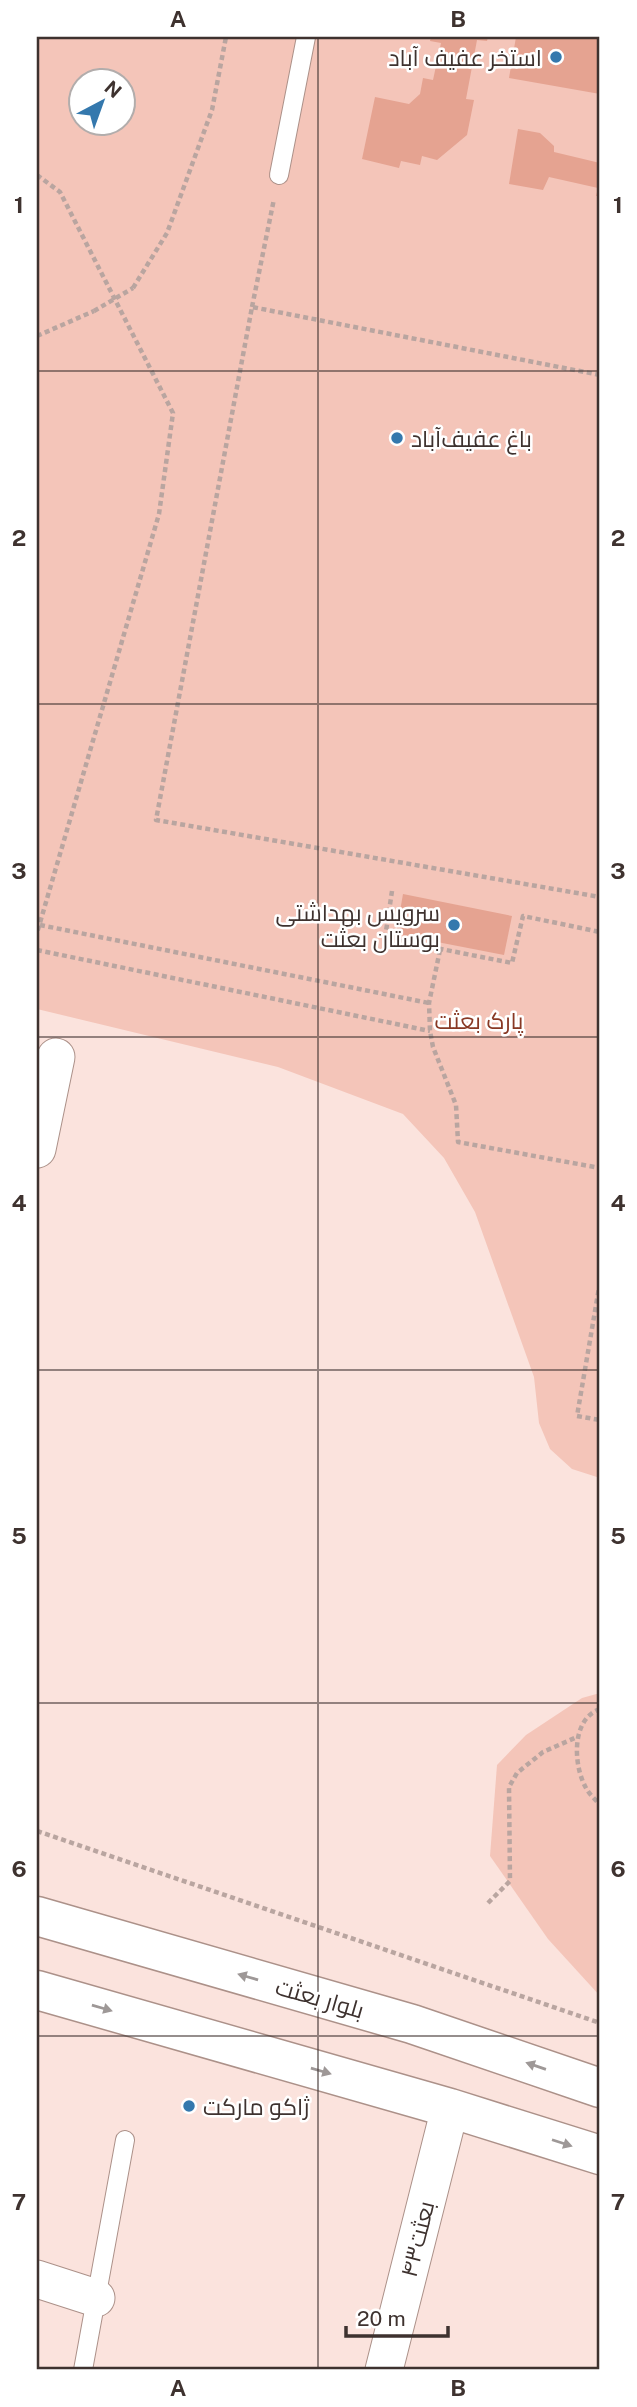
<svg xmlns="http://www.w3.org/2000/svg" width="637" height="2407" viewBox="0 0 637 2407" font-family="'Public Sans',Cairo,sans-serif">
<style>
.green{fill:#f4c5b9;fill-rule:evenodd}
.building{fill:#e5a391}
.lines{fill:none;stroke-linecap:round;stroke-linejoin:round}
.lane-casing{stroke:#ac9189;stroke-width:20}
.street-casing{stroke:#ac9189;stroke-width:39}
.secondary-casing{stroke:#ac9189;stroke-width:41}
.path{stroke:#b9a5a0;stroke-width:4.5;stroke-dasharray:5 3.5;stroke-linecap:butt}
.lane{stroke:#fff;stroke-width:18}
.street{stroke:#fff;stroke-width:37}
.secondary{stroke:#fff;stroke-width:38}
.path-bridge{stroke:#b9a5a0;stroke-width:4.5;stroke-dasharray:5 3.5;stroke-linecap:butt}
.oneway{fill:#9e9897}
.grid{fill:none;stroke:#3e322f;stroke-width:2;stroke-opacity:0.55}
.poi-dot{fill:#3478ad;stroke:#fff;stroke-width:2.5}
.labels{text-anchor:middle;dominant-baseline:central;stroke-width:5;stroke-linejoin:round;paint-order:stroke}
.poi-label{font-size:23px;fill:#3e322f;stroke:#fff;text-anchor:end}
.park-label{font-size:23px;fill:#883824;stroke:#fff}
.street-label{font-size:23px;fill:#3e322f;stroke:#fff}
.neatline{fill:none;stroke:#3e322f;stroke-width:2.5}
.grid-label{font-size:23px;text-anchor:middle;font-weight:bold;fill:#3e322f}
</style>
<rect width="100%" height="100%" fill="#fbe3dd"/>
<g class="green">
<path d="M37,37H600V1478L572,1469L550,1449L539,1423L534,1377L475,1212L444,1158L403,1114L278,1067L37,1009ZM80,80H122V122H80Z"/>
<polygon points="600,1693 600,1996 548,1939 490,1856 497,1765 526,1735 582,1698"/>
</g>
<g class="building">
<polygon points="431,37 488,37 487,41 477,40 466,99 474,100 467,135 437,160 422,156 420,165 401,161 399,168 362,159 375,97 409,104 420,94 423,78 433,80 441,43 430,41"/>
<polygon points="516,37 600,37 600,94 509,78"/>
<polygon points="518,129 540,133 554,146 554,152 600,163 600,196 596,196 598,188 549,177 543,190 509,184"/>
<polygon points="403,894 512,916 504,955 396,934"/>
</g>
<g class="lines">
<defs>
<g id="lane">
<polyline points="279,175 306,37"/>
<polyline points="83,2370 125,2140"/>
</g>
<g id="street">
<polyline points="37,1149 56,1057"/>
<polyline points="37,2279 96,2298"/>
<polyline points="384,2370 450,2108"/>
</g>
<g id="secondary">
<polyline points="37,1916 412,2024 600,2088"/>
<polyline points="37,1990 450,2108 600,2155"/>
</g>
</defs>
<use href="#lane" class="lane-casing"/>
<use href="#street" class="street-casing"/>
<use href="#secondary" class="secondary-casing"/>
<g class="path">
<polyline points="37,175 60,192 173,413 159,514 37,933"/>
<polyline points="133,288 167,233 212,110 226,37"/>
<polyline points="252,307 274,199"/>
<polyline points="37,336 94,311"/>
<polyline points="600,375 252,307 156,820 600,897"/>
<polyline points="392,891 385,938 512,963 523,916 600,932"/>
<polyline points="40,925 429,1003"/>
<polyline points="37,950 430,1031"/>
<polyline points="440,950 429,1003 430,1031 433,1047 456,1105 458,1142 600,1168"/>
<polyline points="600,1282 577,1416 600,1420"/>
<path d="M600,1709C571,1719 573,1765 586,1788C589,1794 595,1799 600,1805"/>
<polyline points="37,1831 600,2023"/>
<polyline points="488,1903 510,1881 509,1787 517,1773 543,1752 577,1737"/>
</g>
<use href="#lane" class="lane"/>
<use href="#street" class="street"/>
<use href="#secondary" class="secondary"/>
<polyline class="path-bridge" points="94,311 133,288"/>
</g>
<defs><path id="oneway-solid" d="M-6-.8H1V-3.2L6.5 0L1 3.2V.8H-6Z" transform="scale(1.75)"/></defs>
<g class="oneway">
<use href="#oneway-solid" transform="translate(248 1977) rotate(-164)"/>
<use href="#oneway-solid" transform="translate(102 2008) rotate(16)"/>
<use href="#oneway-solid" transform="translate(536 2066) rotate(-161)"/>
<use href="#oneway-solid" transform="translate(321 2071) rotate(16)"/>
<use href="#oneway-solid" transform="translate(562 2143) rotate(18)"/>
</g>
<path class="grid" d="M318,37V2370M37,371H600M37,704H600M37,1037H600M37,1370H600M37,1703H600M37,2036H600"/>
<g class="poi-dot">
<circle cx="556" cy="57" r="7"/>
<circle cx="397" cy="438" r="7"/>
<circle cx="454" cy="925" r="7"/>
<circle cx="189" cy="2106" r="7"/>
</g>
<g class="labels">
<g class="poi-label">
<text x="542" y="57">استخر عفیف آباد</text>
<text x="411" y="438" text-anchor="start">باغ عفیف‌آباد</text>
<text x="440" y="912">سرویس بهداشتی<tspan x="440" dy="26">بوستان بعثت</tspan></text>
<text x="203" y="2106" text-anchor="start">ژاکو مارکت</text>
</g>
<g class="park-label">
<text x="479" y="1020">پارک بعثت</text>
</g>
<g class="street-label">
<text transform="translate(320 1998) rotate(16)">بلوار بعثت</text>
<text transform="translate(417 2239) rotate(-76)">بعثت۴۳</text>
</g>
</g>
<rect width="637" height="2407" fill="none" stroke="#ffffff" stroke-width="77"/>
<g transform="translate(102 102) rotate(41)"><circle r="33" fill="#ffffff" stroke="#b2adac" stroke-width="2"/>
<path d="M0-5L12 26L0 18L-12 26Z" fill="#3478ad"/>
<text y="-10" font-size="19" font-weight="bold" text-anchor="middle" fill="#3e322f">N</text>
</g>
<path d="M346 2326v10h102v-10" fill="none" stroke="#3e322f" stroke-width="3.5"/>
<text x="357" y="2326" font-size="21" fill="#3e322f" stroke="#ffffff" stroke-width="5" paint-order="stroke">20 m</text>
<rect x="38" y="38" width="560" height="2330" class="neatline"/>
<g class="grid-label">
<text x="178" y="27">A</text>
<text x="458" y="27">B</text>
<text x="19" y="213">1</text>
<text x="618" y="213">1</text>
<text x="19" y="546">2</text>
<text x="618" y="546">2</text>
<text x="19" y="879">3</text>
<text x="618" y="879">3</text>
<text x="19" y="1211">4</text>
<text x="618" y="1211">4</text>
<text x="19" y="1544">5</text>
<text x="618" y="1544">5</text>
<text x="19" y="1877">6</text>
<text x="618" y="1877">6</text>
<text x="19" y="2210">7</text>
<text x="618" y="2210">7</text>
<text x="178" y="2396">A</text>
<text x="458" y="2396">B</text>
</g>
</svg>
